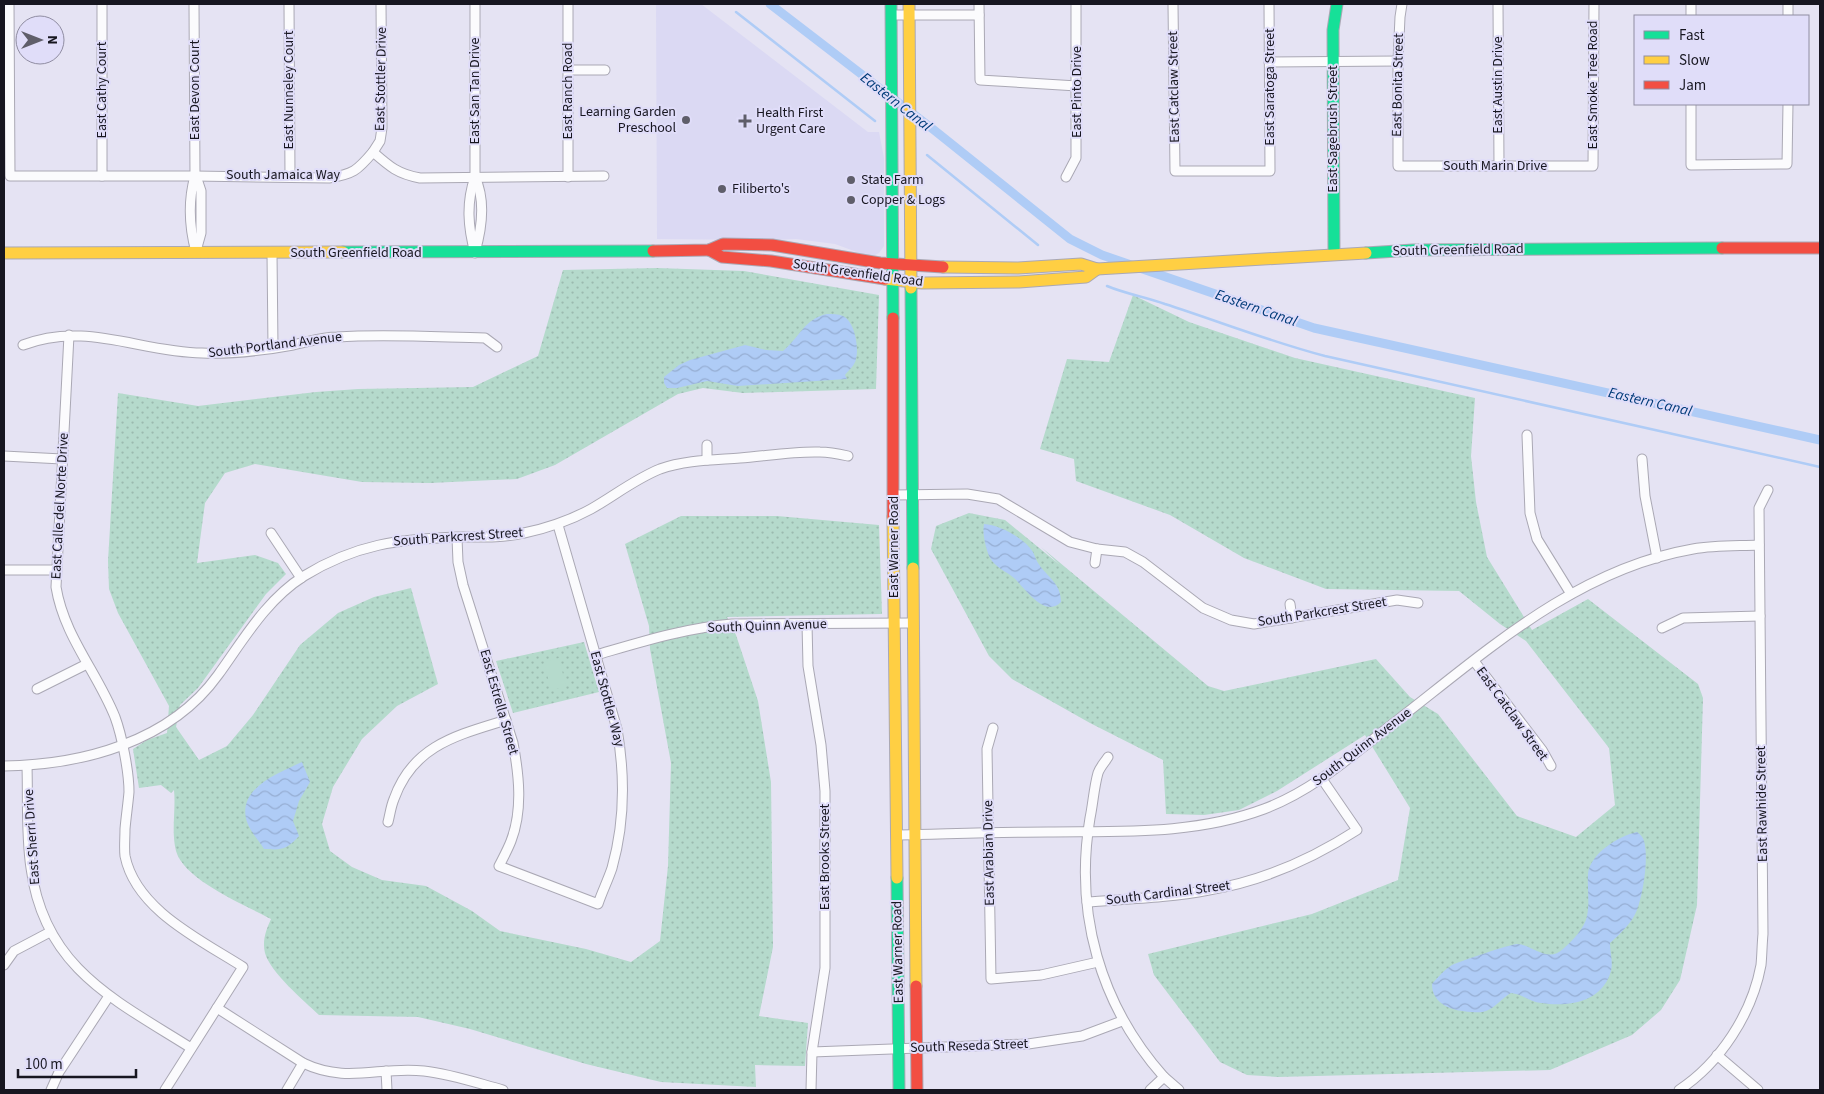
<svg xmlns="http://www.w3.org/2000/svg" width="1824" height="1094" viewBox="0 0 1824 1094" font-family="'Source Sans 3',sans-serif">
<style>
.built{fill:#dbd9f3}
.grass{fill:url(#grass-dots)}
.pitch{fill:#b5dacc}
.water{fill:url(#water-waves)}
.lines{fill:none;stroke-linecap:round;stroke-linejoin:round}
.stream{stroke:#afccf6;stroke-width:2.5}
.canal{stroke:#afccf6;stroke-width:9}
.street-casing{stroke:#aaa8b4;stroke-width:11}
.fast-casing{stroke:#aaa8b4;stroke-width:13}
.slow-casing{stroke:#aaa8b4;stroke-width:13}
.jam-casing{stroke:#aaa8b4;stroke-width:13}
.street{stroke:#fbfbfd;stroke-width:9}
.fast{stroke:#16e098;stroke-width:11}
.slow{stroke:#ffcf43;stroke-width:11}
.jam{stroke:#f24e42;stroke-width:11}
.poi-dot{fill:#5f5e6a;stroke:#e0ddf9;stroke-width:2}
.labels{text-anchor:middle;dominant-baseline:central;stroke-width:4;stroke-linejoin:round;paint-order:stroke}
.street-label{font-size:14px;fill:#171620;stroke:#e0ddf9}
.poi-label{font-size:14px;fill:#171620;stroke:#e0ddf9;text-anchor:start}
.water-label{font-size:15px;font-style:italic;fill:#003b79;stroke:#e0ddf9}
</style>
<defs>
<pattern id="grass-dots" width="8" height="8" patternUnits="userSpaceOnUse" patternTransform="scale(1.25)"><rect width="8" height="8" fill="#b5dacc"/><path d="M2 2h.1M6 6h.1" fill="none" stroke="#9bbaaf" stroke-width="1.8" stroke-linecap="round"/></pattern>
<pattern id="water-waves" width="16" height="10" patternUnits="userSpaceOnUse" patternTransform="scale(1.25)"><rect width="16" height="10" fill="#afccf6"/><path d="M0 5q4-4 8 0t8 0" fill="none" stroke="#96aed3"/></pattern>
</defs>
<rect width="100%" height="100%" fill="#e5e3f3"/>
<polygon class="built" points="656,4 701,4 868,132 879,132 884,158 884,246 879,253 875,255 865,255 835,244 796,239 770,240 657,239"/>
<g class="grass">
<path d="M657,268L744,271L879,295L876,389L743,393L703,388L678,394L555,465L517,479L430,483L362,482L255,464L225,473L205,503L197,563L255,555L278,563L286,574L266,594L198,688L180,705L176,727L199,760L227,746L253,715L300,645L338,613L374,597L411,588L438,684L397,706L362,739L333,787L322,824L330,851L352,867L382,880L426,886L472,911L500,931L586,949L631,962L660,941L668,866L671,763L650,649L649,626L625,544L681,516H777L879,525L882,614L727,617L736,635L758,701L771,782L773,947L759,1016L808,1023L805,1066L755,1065L756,1087L661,1082L586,1064L470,1029L418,1017L319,1015C304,1001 270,972 265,953C262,941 266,930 271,919C245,905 184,880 176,851C171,831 176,810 174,790L171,793L161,785L139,788L133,749L147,740L167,733L169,706L118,613L109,589L108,561L118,393L198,406L316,392L358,389L473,387L538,356L563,270Z"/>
<polygon points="1133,295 1189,322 1295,358 1475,398 1471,456 1476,502 1487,557 1532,630 1588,599 1698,684 1703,698 1697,905 1680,980 1661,1010 1632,1035 1550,1070 1278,1077 1247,1075 1220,1062 1154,975 1148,954 1312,914 1398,880 1410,808 1365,735 1277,791 1239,810 1204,815 1166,814 1163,760 1090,723 1012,679 989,656 931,549 936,526 969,513 1005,520 1060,565 1041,547 1208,686 1224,691 1376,659 1410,697 1438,714 1517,816 1576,837 1615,805 1609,748 1526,641 1500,624 1459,591 1326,589 1244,558 1170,515 1076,481 1074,459 1040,449 1067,359 1109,362"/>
<polygon points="584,642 599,692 513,713 496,661"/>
</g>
<polygon class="pitch" points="559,658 566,687 551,690 544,662"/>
<g class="water">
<path d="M827,314C832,314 838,314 843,316C855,322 859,347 856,359C855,365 849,370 845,375L847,379L738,386L707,381L677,388H667L664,383V377L679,365L690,360L745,345L766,350L783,351C800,337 804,319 827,314Z"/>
<path d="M984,524C1000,525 1024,538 1033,552C1035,556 1036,560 1038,563C1047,577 1061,583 1061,602C1045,619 1024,587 1014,578C1007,572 995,567 990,558C986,549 982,534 984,524Z"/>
<path d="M302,762L310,782L299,801L293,821L299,836C286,850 283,850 264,849C259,841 250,831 247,822C236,788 279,773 302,762Z"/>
<path d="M1637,832C1640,834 1643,837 1644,841C1649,858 1643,894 1637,910C1632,923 1620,934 1610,943C1610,954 1614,964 1610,974C1600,1003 1567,1007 1541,1003C1530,1002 1522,994 1511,993C1502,998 1495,1008 1486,1011C1481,1013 1476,1012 1471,1012C1453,1011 1432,1005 1432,984C1438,977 1444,970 1452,965C1458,962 1511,944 1517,944C1531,944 1548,964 1563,949C1572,941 1585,928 1587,916C1590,902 1587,888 1588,874C1590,853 1619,836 1637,832Z"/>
</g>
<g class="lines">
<g class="stream">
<polyline points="736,12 875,121"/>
<polyline points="927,155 1038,245"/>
<path d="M1107,286C1126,294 1146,297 1165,304C1218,321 1271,342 1325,356L1820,467"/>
</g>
<polyline class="canal" points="770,4 934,130 1070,239 1102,255 1314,328 1820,440"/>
<defs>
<g id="street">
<path d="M9,4L10,176H195L329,178C353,174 357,171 373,152C390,167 398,174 420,178L604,176"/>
<path d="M194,4L195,176C188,201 189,226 196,252"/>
<polyline points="289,4 290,177"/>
<path d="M475,4V177C466,203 468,227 475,253"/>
<polyline points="979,4 980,80 1077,86"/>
<polyline points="1173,4 1175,171 1270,171 1269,4"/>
<polyline points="1402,4 1400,17 1398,61 1398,166 1593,166 1594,4"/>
<polyline points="1498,4 1499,166"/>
<polyline points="891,15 979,15"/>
<polyline points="1691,16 1691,4"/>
<polyline points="1788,16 1788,4"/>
<polyline points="1269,62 1398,61"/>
<polyline points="568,70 605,70"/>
<polyline points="1691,104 1691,165 1787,164 1788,104"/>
<polyline points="373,152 380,141 382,128 381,4"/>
<polyline points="102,176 102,4"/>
<polyline points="196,176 201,191 201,233 196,251"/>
<path d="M475,177C486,201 482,228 475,252"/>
<polyline points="568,177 568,4"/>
<polyline points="1066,177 1076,158 1076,4"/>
<polyline points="272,253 273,347"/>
<path d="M69,335L56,587C64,636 97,672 115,717C122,736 129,772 129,792C128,804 126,817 125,829C125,838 124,848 125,856C136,910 201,940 243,967L165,1090"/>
<path d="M23,345C85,321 140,352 202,353C229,354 266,350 293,345C308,342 322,337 337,337C386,334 436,337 485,338L497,347"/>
<polyline points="1527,435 1530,513 1537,539 1571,594"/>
<polyline points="707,445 707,460"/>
<polyline points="4,456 62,459"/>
<polyline points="1642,459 1645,496 1657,558"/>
<polyline points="894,495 967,494 998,499 1070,542 1097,549 1125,552 1143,562 1203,608 1231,620 1254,624 1397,600 1418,603"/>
<polyline points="271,533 301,578"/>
<path d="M457,538L458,562L463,585L513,743C519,775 523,810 511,841C508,849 503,858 499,866L598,904C602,892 608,880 612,868C625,822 625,775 617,729L558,525"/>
<polyline points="1095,563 1097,549"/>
<polyline points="4,570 55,570"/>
<polyline points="1290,604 1292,618"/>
<polyline points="807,624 808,666 821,745 825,791 825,968 812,1052 811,1090"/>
<polyline points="1662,628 1683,618 1760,616"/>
<path d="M596,655C641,642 685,628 732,624L912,623"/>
<polyline points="1474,661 1542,750 1551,766"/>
<polyline points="37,689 87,664"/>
<polyline points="993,728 987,749 991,979 1041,975 1098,962"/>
<path d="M1108,757C1105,762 1100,767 1098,773C1094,787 1093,804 1090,818C1074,913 1100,1005 1164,1077"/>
<path d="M4,766C82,765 170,742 218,675C244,639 266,600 304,576C356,544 399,539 458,537C480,537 503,538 524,533C548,528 569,521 591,509C614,496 635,479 660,469C685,460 714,460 740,458C766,456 794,451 820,452C829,452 839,454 848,456"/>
<path d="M27,766C28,799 26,835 31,868C44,968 115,1000 191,1048"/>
<path d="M388,822C390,814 391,806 394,799C413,745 458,735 506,720"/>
<path d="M897,835C947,834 998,832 1048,832C1121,831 1194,835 1264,809C1310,792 1348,759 1386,729C1480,657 1572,570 1693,549C1715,545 1737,546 1759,545"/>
<path d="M1087,902C1127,899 1169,898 1209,890C1263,881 1312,859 1357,830L1322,779"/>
<polyline points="4,965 14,951 50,932"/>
<path d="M217,1008L303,1063C347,1084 379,1066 424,1071C451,1074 477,1083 503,1090"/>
<polyline points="812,1052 1028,1044 1082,1036 1122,1021"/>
<polyline points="1717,1055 1758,1090"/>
<polyline points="386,1071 387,1090"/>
<polyline points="51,1090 59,1072 109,996"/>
<polyline points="287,1090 303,1063"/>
<polyline points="1150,1090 1164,1077 1179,1090"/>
<path d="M1679,1090C1720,1063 1752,1014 1761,965C1762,955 1762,944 1763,934L1759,508L1768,490"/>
</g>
<g id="fast">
<polyline points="891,4 893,318"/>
<polyline points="343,252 653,251"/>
<polyline points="1366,253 1413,250 1722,248"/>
<polyline points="1334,254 1333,30 1337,4"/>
<polyline points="911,288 913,568"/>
<polyline points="897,878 899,1090"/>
</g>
<g id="slow">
<polyline points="909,4 911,288"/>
<polyline points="4,253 343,252"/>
<polyline points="943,267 1018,268 1081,264 1097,269 1366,253"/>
<polyline points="885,279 922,283 1019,282 1086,277 1097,269"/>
<polyline points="893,517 897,878"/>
<polyline points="913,568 916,986"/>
</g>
<g id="jam">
<polyline points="1722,248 1820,248"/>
<polyline points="709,250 722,257 771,261 885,279"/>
<polyline points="653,251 709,250 723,244 772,245 880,263 943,267"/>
<polyline points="893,318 893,517"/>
<polyline points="916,986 917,1090"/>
</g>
</defs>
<use href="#street" class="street-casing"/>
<use href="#fast" class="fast-casing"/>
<use href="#slow" class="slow-casing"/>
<use href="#jam" class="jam-casing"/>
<use href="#street" class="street"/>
<use href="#fast" class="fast"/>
<use href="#slow" class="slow"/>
<use href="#jam" class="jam"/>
</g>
<g class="poi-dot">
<circle cx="686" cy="120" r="5"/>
<path d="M742.5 113.5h5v5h5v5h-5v5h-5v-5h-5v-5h5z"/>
<circle cx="851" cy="180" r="5"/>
<circle cx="722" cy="189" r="5"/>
<circle cx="851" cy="200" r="5"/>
</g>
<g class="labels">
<g class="street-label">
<text transform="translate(381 79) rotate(-89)">East Stottler Drive</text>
<text transform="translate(1398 85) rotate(-89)">East Bonita Street</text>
<text transform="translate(1498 85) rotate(-90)">East Austin Drive</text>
<text transform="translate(1593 85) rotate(-90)">East Smoke Tree Road</text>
<text transform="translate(1174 87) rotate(-91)">East Catclaw Street</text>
<text transform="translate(1270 87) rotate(-90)">East Saratoga Street</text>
<text transform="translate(102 90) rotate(-90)">East Cathy Court</text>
<text transform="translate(195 90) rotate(-90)">East Devon Court</text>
<text transform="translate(289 90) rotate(-90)">East Nunneley Court</text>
<text transform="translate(475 91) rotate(-90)">East San Tan Drive</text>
<text transform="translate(568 91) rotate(-90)">East Ranch Road</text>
<text transform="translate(1077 92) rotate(-90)">East Pinto Drive</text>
<text transform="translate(1333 129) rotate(-90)">East Sagebrush Street</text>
<text x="1495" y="166">South Marin Drive</text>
<text x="283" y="175">South Jamaica Way</text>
<text transform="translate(1458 250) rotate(-1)">South Greenfield Road</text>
<text x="356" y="253">South Greenfield Road</text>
<text transform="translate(858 273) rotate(8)">South Greenfield Road</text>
<text transform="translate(275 345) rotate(-7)">South Portland Avenue</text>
<text transform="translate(60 506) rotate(-87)">East Calle del Norte Drive</text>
<text transform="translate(458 537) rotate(-4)">South Parkcrest Street</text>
<text transform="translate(894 547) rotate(-90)">East Warner Road</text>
<text transform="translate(1322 612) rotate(-9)">South Parkcrest Street</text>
<text transform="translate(767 626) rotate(-2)">South Quinn Avenue</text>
<text transform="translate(607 699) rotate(75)">East Stottler Way</text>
<text transform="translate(499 702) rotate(74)">East Estrella Street</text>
<text transform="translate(1512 714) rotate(54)">East Catclaw Street</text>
<text transform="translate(1362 747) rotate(-37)">South Quinn Avenue</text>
<text transform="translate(1762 804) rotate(-91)">East Rawhide Street</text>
<text transform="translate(32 837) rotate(-94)">East Sherri Drive</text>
<text transform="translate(989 853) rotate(-91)">East Arabian Drive</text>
<text transform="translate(825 857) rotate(-90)">East Brooks Street</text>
<text transform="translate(1168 893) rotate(-7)">South Cardinal Street</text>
<text transform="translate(898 952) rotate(-91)">East Warner Road</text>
<text transform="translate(969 1046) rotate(-2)">South Reseda Street</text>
</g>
<g class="poi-label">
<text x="676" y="112" text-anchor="end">Learning Garden<tspan x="676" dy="16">Preschool</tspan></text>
<text x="756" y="113">Health First<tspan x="756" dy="16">Urgent Care</tspan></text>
<text x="861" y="180">State Farm</text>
<text x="732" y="189">Filiberto's</text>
<text x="861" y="200">Copper &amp; Logs</text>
</g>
<g class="water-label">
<text transform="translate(896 102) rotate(38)">Eastern Canal</text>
<text transform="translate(1256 308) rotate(19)">Eastern Canal</text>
<text transform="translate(1650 402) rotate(13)">Eastern Canal</text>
</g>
</g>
<rect width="1824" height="1094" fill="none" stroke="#171620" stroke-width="10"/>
<rect x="1634" y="15" width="175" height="90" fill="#e0ddf9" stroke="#908da2"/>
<rect x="1644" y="31" width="25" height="8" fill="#16e098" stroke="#908da2"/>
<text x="1679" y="40" font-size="15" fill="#171620">Fast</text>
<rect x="1644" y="56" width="25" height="8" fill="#ffcf43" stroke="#908da2"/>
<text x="1679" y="65" font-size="15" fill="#171620">Slow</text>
<rect x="1644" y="81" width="25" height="8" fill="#f24e42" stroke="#908da2"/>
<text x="1679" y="90" font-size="15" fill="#171620">Jam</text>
<g transform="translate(40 40) rotate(90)"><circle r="24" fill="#e0ddf9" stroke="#908da2"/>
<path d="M0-4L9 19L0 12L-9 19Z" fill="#5f5e6a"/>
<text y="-8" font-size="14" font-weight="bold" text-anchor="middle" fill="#171620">N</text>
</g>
<path d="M18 1069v8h118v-8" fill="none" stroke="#171620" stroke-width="2.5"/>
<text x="25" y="1069" font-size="15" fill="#171620" stroke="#e0ddf9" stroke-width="4" paint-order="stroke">100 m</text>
</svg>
